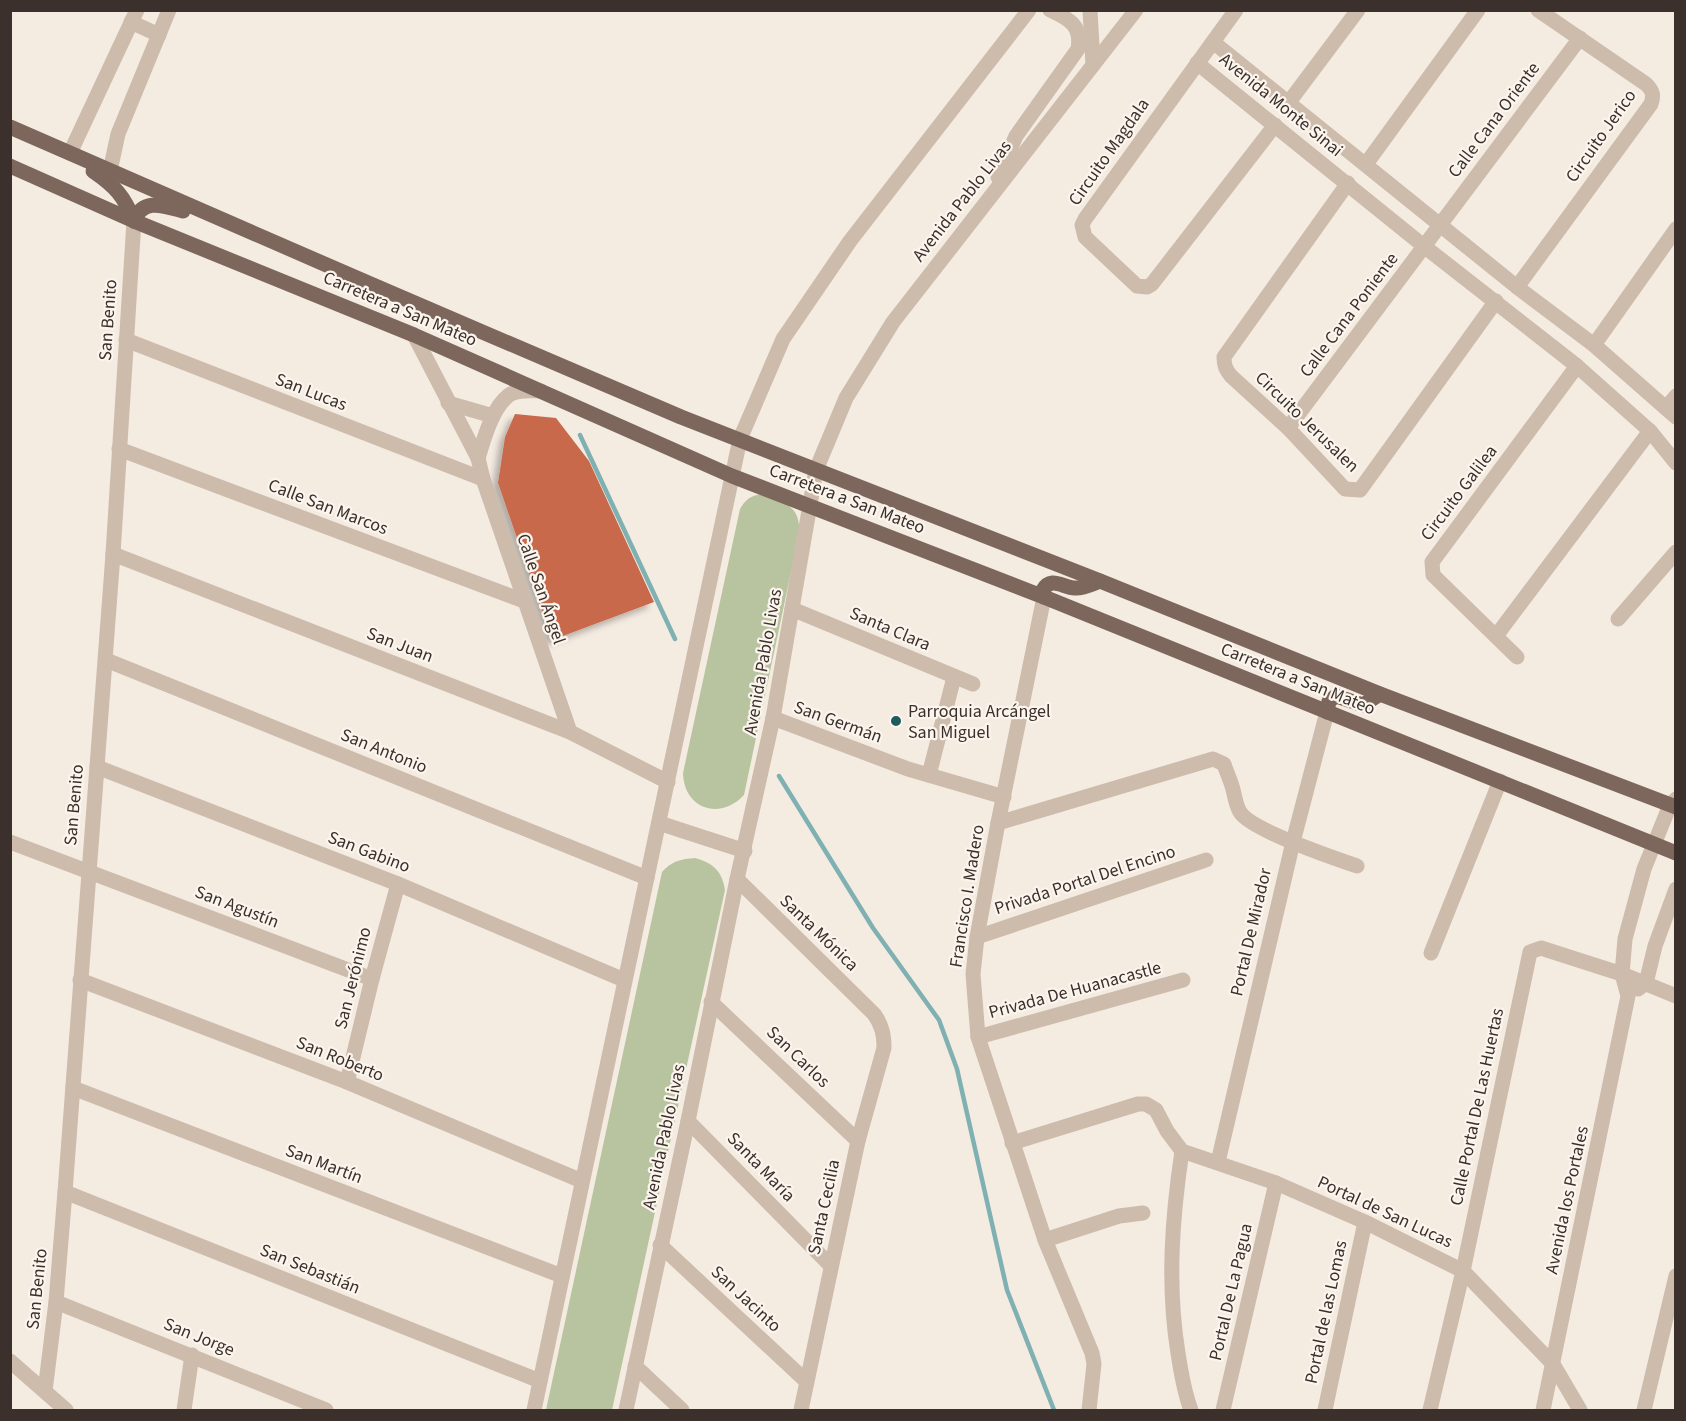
<svg xmlns="http://www.w3.org/2000/svg" width="1686" height="1421" viewBox="0 0 1686 1421" font-family="'Source Sans 3',sans-serif">
<style>
.green{fill:#b8c4a0}
.lines{fill:none;stroke-linecap:round;stroke-linejoin:round}
.stream{stroke:#7fb0b2;stroke-width:4.5}
.building{fill:#c8694b;filter:url(#shadow)}
.minor{stroke:#cdbbac;stroke-width:15}
.major{stroke:#7d675c;stroke-width:15}
.poi-dot{fill:#1f5a5e;stroke:#fbf5ee;stroke-width:2}
.labels{text-anchor:middle;dominant-baseline:central;stroke-width:4.5;stroke-linejoin:round;paint-order:stroke}
.street-label{font-size:18px;fill:#3b302b;stroke:#fbf5ee}
.poi-label{font-size:18px;fill:#3b302b;stroke:#fbf5ee;text-anchor:start}
</style>
<defs>
<filter id="shadow"><feDropShadow dx="-5.5" dy="5.5" stdDeviation="3" flood-color="#0004"/></filter>
</defs>
<rect width="100%" height="100%" fill="#f4ebe1"/>
<g class="green">
<path d="M762,494C784,503 801,505 799,534L744,795C720,821 684,809 683,773L740,509C746,499 750,496 762,494Z"/>
<path d="M695,858C713,863 722,871 725,890L612,1410H546L662,872C672,861 681,859 695,858Z"/>
</g>
<g class="lines">
<g class="stream">
<polyline points="580,435 675,639"/>
<polyline points="779,776 873,928 939,1020 957,1069 1007,1290 1054,1410"/>
</g>
</g>
<polygon class="building" points="515,414 556,418 589,461 654,602 552,640 498,483 505,437"/>
<g class="lines">
<g class="minor">
<polyline points="1090,10 1093,65"/>
<polyline points="1236,10 1085,219 1082,225 1085,237 1137,286 1147,287 1152,284 1275,125"/>
<polyline points="131,22 159,35"/>
<polyline points="1213,42 1517,287 1594,345 1676,417"/>
<polyline points="1197,63 1425,247 1577,366 1650,431 1676,463"/>
<polyline points="1289,102 1358,10"/>
<polyline points="70,153 137,10"/>
<polyline points="1366,164 1478,10"/>
<polyline points="110,171 118,134 169,10"/>
<path d="M998,177L1016,136L1078,49C1082,26 1070,19 1050,10"/>
<path d="M1348,183L1224,357C1224,366 1226,370 1231,376L1288,428L1345,489L1360,490L1496,301"/>
<path d="M1517,287L1651,104C1654,95 1653,91 1646,84L1538,10"/>
<polyline points="414,335 478,458 483,479 570,732"/>
<polyline points="126,340 483,479"/>
<polyline points="1594,345 1676,229"/>
<polyline points="448,403 493,416"/>
<polyline points="1666,408 1676,396"/>
<polyline points="1288,428 1580,38"/>
<polyline points="119,449 524,601"/>
<path d="M478,458C484,439 492,408 509,395C518,389 531,391 541,391"/>
<polyline points="113,554 570,732 668,782"/>
<polyline points="1044,597 998,823 977,937 973,974 978,1037 1045,1240 1092,1353 1094,1364 1089,1410"/>
<polyline points="792,609 973,684"/>
<polyline points="1618,619 1676,552"/>
<polyline points="1496,636 1650,431"/>
<polyline points="1517,657 1433,575 1432,562 1577,366"/>
<polyline points="106,660 647,878"/>
<polyline points="773,718 908,769 1004,797"/>
<polyline points="97,767 398,884 624,980"/>
<polyline points="929,775 954,677"/>
<polyline points="659,823 745,851"/>
<path d="M998,823L1213,759L1224,764C1226,771 1230,779 1232,786C1235,795 1235,804 1240,812C1251,830 1334,858 1357,866"/>
<polyline points="10,842 372,979"/>
<path d="M737,879L874,1014C882,1025 884,1035 884,1048L858,1141L801,1410"/>
<polyline points="977,937 1206,860"/>
<polyline points="1431,953 1500,781"/>
<polyline points="80,980 347,1082 582,1181"/>
<polyline points="1638,989 1646,983 1655,946 1676,889"/>
<polyline points="711,1002 858,1141"/>
<polyline points="978,1037 1183,980"/>
<polyline points="347,1082 372,979 398,884"/>
<polyline points="73,1088 562,1276"/>
<polyline points="688,1121 831,1266"/>
<polyline points="1012,1143 1138,1104 1146,1104 1156,1110 1167,1131 1182,1151 1276,1183 1365,1222 1463,1271 1553,1364 1580,1410"/>
<path d="M1182,1151C1172,1218 1167,1285 1178,1353C1181,1373 1184,1392 1191,1410"/>
<polyline points="1218,1162 1293,842 1327,712"/>
<polyline points="65,1192 540,1381"/>
<polyline points="1045,1240 1119,1216 1143,1213"/>
<polyline points="660,1245 806,1381"/>
<polyline points="56,1302 326,1410"/>
<polyline points="10,1361 66,1410"/>
<polyline points="635,1366 682,1410"/>
<polyline points="45,1391 56,1302 65,1192 113,554 134,221"/>
<polyline points="184,1410 192,1355"/>
<polyline points="534,1410 740,439 783,339 850,241 1029,10"/>
<polyline points="626,1410 688,1121 737,879 773,718 816,470 846,398 893,322 1136,10"/>
<polyline points="1223,1410 1276,1183"/>
<polyline points="1325,1410 1365,1222"/>
<polyline points="1430,1410 1463,1271 1530,952 1541,948 1622,974 1676,996"/>
<polyline points="1543,1410 1628,996 1622,974 1625,939 1644,869 1670,805 1676,799"/>
<polyline points="1644,1410 1676,1276"/>
</g>
<g class="major">
<polyline points="10,127 368,283 681,417 1100,581 1380,694 1676,807"/>
<polyline points="10,166 134,221 414,335 732,476 1044,597 1676,853"/>
<path d="M93,171C115,186 124,196 134,221"/>
<path d="M134,221C143,197 164,206 183,211"/>
<path d="M1044,597L1043,590C1051,576 1062,587 1075,588C1082,589 1092,584 1100,581"/>
<polyline points="1327,712 1329,701 1336,696 1363,705 1380,694"/>
</g>
</g>
<circle class="poi-dot" cx="896" cy="721" r="6"/>
<g class="labels">
<g class="street-label">
<text transform="translate(1281 105) rotate(39)">Avenida Monte Sinai</text>
<text transform="translate(1494 120) rotate(-53)">Calle Cana Oriente</text>
<text transform="translate(1601 136) rotate(-55)">Circuito Jerico</text>
<text transform="translate(1109 152) rotate(-55)">Circuito Magdala</text>
<text transform="translate(962 201) rotate(-52)">Avenida Pablo Livas</text>
<text transform="translate(400 309) rotate(23)">Carretera a San Mateo</text>
<text transform="translate(1349 315) rotate(-53)">Calle Cana Poniente</text>
<text transform="translate(108 320) rotate(-86)">San Benito</text>
<text transform="translate(311 392) rotate(21)">San Lucas</text>
<text transform="translate(1307 422) rotate(44)">Circuito Jerusalen</text>
<text transform="translate(1459 493) rotate(-53)">Circuito Galilea</text>
<text transform="translate(847 499) rotate(21)">Carretera a San Mateo</text>
<text transform="translate(328 507) rotate(21)">Calle San Marcos</text>
<text transform="translate(541 589) rotate(71)">Calle San Ángel</text>
<text transform="translate(890 629) rotate(23)">Santa Clara</text>
<text transform="translate(400 645) rotate(21)">San Juan</text>
<text transform="translate(763 662) rotate(-80)">Avenida Pablo Livas</text>
<text transform="translate(1298 679) rotate(22)">Carretera a San Mateo</text>
<text transform="translate(838 722) rotate(20)">San Germán</text>
<text transform="translate(384 751) rotate(22)">San Antonio</text>
<text transform="translate(74 805) rotate(-85)">San Benito</text>
<text transform="translate(369 852) rotate(21)">San Gabino</text>
<text transform="translate(1085 880) rotate(-18)">Privada Portal Del Encino</text>
<text transform="translate(967 896) rotate(-81)">Francisco I. Madero</text>
<text transform="translate(237 907) rotate(21)">San Agustín</text>
<text transform="translate(1251 932) rotate(-77)">Portal De Mirador</text>
<text transform="translate(819 933) rotate(44)">Santa Mónica</text>
<text transform="translate(353 978) rotate(-76)">San Jerónimo</text>
<text transform="translate(1075 990) rotate(-15)">Privada De Huanacastle</text>
<text transform="translate(798 1057) rotate(44)">San Carlos</text>
<text transform="translate(340 1059) rotate(22)">San Roberto</text>
<text transform="translate(1477 1107) rotate(-78)">Calle Portal De Las Huertas</text>
<text transform="translate(664 1137) rotate(-78)">Avenida Pablo Livas</text>
<text transform="translate(324 1164) rotate(21)">San Martín</text>
<text transform="translate(761 1167) rotate(46)">Santa María</text>
<text transform="translate(1567 1200) rotate(-78)">Avenida los Portales</text>
<text transform="translate(824 1207) rotate(-78)">Santa Cecilia</text>
<text transform="translate(1385 1212) rotate(25)">Portal de San Lucas</text>
<text transform="translate(310 1269) rotate(22)">San Sebastián</text>
<text transform="translate(37 1289) rotate(-84)">San Benito</text>
<text transform="translate(1231 1292) rotate(-77)">Portal De La Pagua</text>
<text transform="translate(746 1299) rotate(43)">San Jacinto</text>
<text transform="translate(1326 1312) rotate(-78)">Portal de las Lomas</text>
<text transform="translate(199 1337) rotate(22)">San Jorge</text>
</g>
<g class="poi-label">
<text x="908" y="711">Parroquia Arcángel<tspan x="908" dy="21">San Miguel</tspan></text>
</g>
</g>
<rect width="1686" height="1421" fill="none" stroke="#3b302b" stroke-width="24"/>
</svg>
